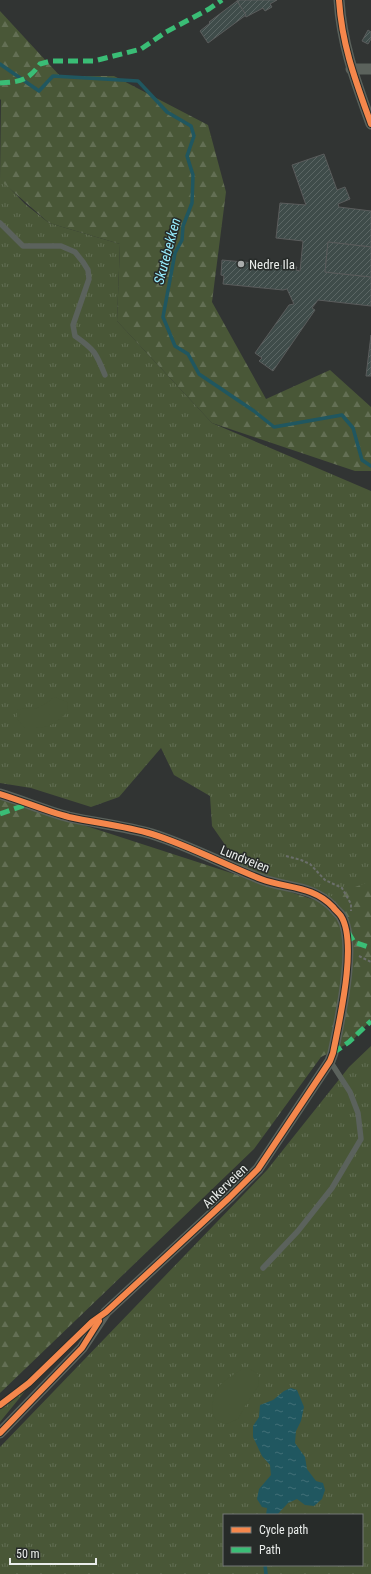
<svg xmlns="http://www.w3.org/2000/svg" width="371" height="1574" viewBox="0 0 371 1574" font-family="'Roboto Condensed',sans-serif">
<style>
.grass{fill:url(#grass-tufts);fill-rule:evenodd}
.forest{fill:url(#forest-firs)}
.park{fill:#495737}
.water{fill:url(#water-ripples)}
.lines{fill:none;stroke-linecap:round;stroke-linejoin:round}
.stream{stroke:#205760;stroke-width:3.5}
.building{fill:url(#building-hatch);stroke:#5a5c5c}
.path{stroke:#6b6f6b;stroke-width:2;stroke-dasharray:3 2;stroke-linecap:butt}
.service{stroke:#5b625c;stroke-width:5.5}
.minor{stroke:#5b625c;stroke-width:11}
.quiet{stroke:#3abd76;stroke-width:5;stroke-dasharray:10 5;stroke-linecap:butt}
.cycleway-casing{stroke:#272b29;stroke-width:8}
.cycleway{stroke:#f5874c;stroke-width:6}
.poi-dot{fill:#a9acab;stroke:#272b29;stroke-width:1.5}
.labels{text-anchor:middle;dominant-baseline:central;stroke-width:3;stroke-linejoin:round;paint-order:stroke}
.poi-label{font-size:13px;fill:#eaedeb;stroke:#272b29;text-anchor:start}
.street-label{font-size:13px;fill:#eaedeb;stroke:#272b29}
.water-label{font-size:14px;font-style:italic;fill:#97eeff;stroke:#272b29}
</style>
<defs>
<pattern id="grass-tufts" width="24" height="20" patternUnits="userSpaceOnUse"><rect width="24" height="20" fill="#495737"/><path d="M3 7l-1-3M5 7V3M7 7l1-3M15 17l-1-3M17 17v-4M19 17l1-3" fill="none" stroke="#636f54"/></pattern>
<pattern id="forest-firs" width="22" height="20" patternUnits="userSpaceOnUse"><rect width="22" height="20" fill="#495737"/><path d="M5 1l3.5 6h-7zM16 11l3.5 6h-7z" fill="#636f54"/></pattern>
<pattern id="water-ripples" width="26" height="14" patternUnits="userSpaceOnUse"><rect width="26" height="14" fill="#205760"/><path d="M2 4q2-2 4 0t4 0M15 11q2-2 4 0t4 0" fill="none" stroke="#416f77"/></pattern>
<pattern id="building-hatch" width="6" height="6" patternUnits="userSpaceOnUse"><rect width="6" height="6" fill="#3f4c4a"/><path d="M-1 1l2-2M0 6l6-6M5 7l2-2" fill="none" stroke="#5b6664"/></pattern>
</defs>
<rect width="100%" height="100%" fill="#313433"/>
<g class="grass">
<polygon points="0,178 25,204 49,223 120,244 117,321 212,423 371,491 371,884 360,913 242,869 212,826 210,796 174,775 161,748 119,797 91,807 31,788 0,783"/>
<path d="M371,1046V1574H0V1447L267,1170L349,1067ZM224,1515H362V1565H224Z"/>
<polygon points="43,1369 0,1422 0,1402"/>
</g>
<g class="forest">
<polygon points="0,11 60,76 114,76 208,125 226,192 212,302 266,399 330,370 371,407 371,471 355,471 212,423 117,321 120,244 49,223 0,180 1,100 0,99"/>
<polygon points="0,798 318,901 371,881 371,1020 351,1042 321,1057 254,1149 0,1393"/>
</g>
<g class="park">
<path d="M54,697L67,702L68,711C53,728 46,728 25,728L17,719V710C23,708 28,709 34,709C39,708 50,701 54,697Z"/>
<path d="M242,1369H250L258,1374L259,1385L245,1406L238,1419L226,1424C223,1422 219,1421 217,1420C209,1414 213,1397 217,1389C222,1381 234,1375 242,1369Z"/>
<path d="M277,1565H306C298,1573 293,1574 283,1574Z"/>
</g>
<polygon class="water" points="291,1388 297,1390 304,1407 301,1421 296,1431 295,1443 305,1457 307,1469 316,1481 323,1483 325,1490 322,1499 314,1506 305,1505 297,1499 288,1503 277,1515 266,1515 267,1508 262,1507 257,1499 259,1489 271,1475 270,1465 262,1456 253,1437 253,1426 259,1417 260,1405 273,1400 284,1391"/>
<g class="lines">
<g class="stream">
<polyline points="0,64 39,91 53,76 138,81 167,112 191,126 194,136 187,156 193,175 192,203 183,226 182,240 175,253 163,317 175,346 188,354 199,374 254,411 274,427 342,415 353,428 362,460 371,466"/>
<polyline points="265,1565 266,1574"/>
</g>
</g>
<g class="building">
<polygon points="237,0 277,0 270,4 272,7 265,11 263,8 246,17"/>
<polygon points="237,1 246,15 208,43 200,31 210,23 209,22"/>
<polygon points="368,30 371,32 371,39 368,44 362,41"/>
<polygon points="324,154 337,190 345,187 350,199 338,204 339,207 371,211 371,247 328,242 325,272 371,277 371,306 318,300 312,308 315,310 273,371 259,361 262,358 255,353 289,305 294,304 287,289 283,290 223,284 224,276 221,275 222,260 297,267 296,270 300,271 303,241 276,238 280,203 306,205 292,165"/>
<polygon points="328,242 371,247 371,277 325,272"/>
<polygon points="371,335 371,376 366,376"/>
</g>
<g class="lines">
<g class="path">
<polyline points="286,856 301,860 310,864 325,880 342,888 351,904 351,911"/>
<polyline points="359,956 371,962"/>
</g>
<g class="service">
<path d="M0,223L23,246H61L75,252L83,262L88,270L89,279L73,325L75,336C95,350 96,353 105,375"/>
<polyline points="263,1268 298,1231 332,1188 361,1139 358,1113 350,1092 330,1061"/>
</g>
<g class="minor">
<path d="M339,0C342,46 356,82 371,124"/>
<polyline points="351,69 371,69"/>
<path d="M0,794C23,801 46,811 69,817C96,823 125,826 152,834C190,846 225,865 261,879C287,889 312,885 333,907C335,910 339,913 341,916C358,943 339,1022 333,1053L330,1061L258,1169L229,1198L106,1312L82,1348L0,1433"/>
</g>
<g class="quiet">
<path d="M0,83C19,82 28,81 40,64L51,61H94L141,49L166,32L209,9L222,0"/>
<polyline points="0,814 28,804"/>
<polyline points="348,932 354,942 371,948"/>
<polyline points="333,1053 349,1042 371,1021"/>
</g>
<defs>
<g id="cycleway">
<path d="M339,0C342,46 356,82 371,124"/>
<path d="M0,794C23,801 46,811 69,817C96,823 125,826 152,834C190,846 225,865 261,879C287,889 312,885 333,907C335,910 339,913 341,916C358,943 339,1022 333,1053L330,1061L258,1169L229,1198L106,1312L92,1322L29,1383L0,1405"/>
<polyline points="0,1433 82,1348 99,1321"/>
</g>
</defs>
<use href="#cycleway" class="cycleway-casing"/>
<use href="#cycleway" class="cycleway"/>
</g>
<circle class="poi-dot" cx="241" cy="264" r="4"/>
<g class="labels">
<g class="poi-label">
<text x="249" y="264">Nedre Ila</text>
</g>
<g class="street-label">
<text transform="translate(245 859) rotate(22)">Lundveien</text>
<text transform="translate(225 1186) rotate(-44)">Ankerveien</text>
</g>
<g class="water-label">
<text transform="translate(167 251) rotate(-75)">Skutebekken</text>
</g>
</g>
<rect x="223" y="1514" width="140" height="52" fill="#272b29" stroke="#757977"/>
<rect x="231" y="1527" width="20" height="6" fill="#f5874c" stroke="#757977"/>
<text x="259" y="1534" font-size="12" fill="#eaedeb">Cycle path</text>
<rect x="231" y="1547" width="20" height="6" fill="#3abd76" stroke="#757977"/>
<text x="259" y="1554" font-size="12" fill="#eaedeb">Path</text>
<path d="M10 1558v6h86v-6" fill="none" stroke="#eaedeb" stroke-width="2"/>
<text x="16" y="1558" font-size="12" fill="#eaedeb" stroke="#272b29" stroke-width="3" paint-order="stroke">50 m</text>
</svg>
